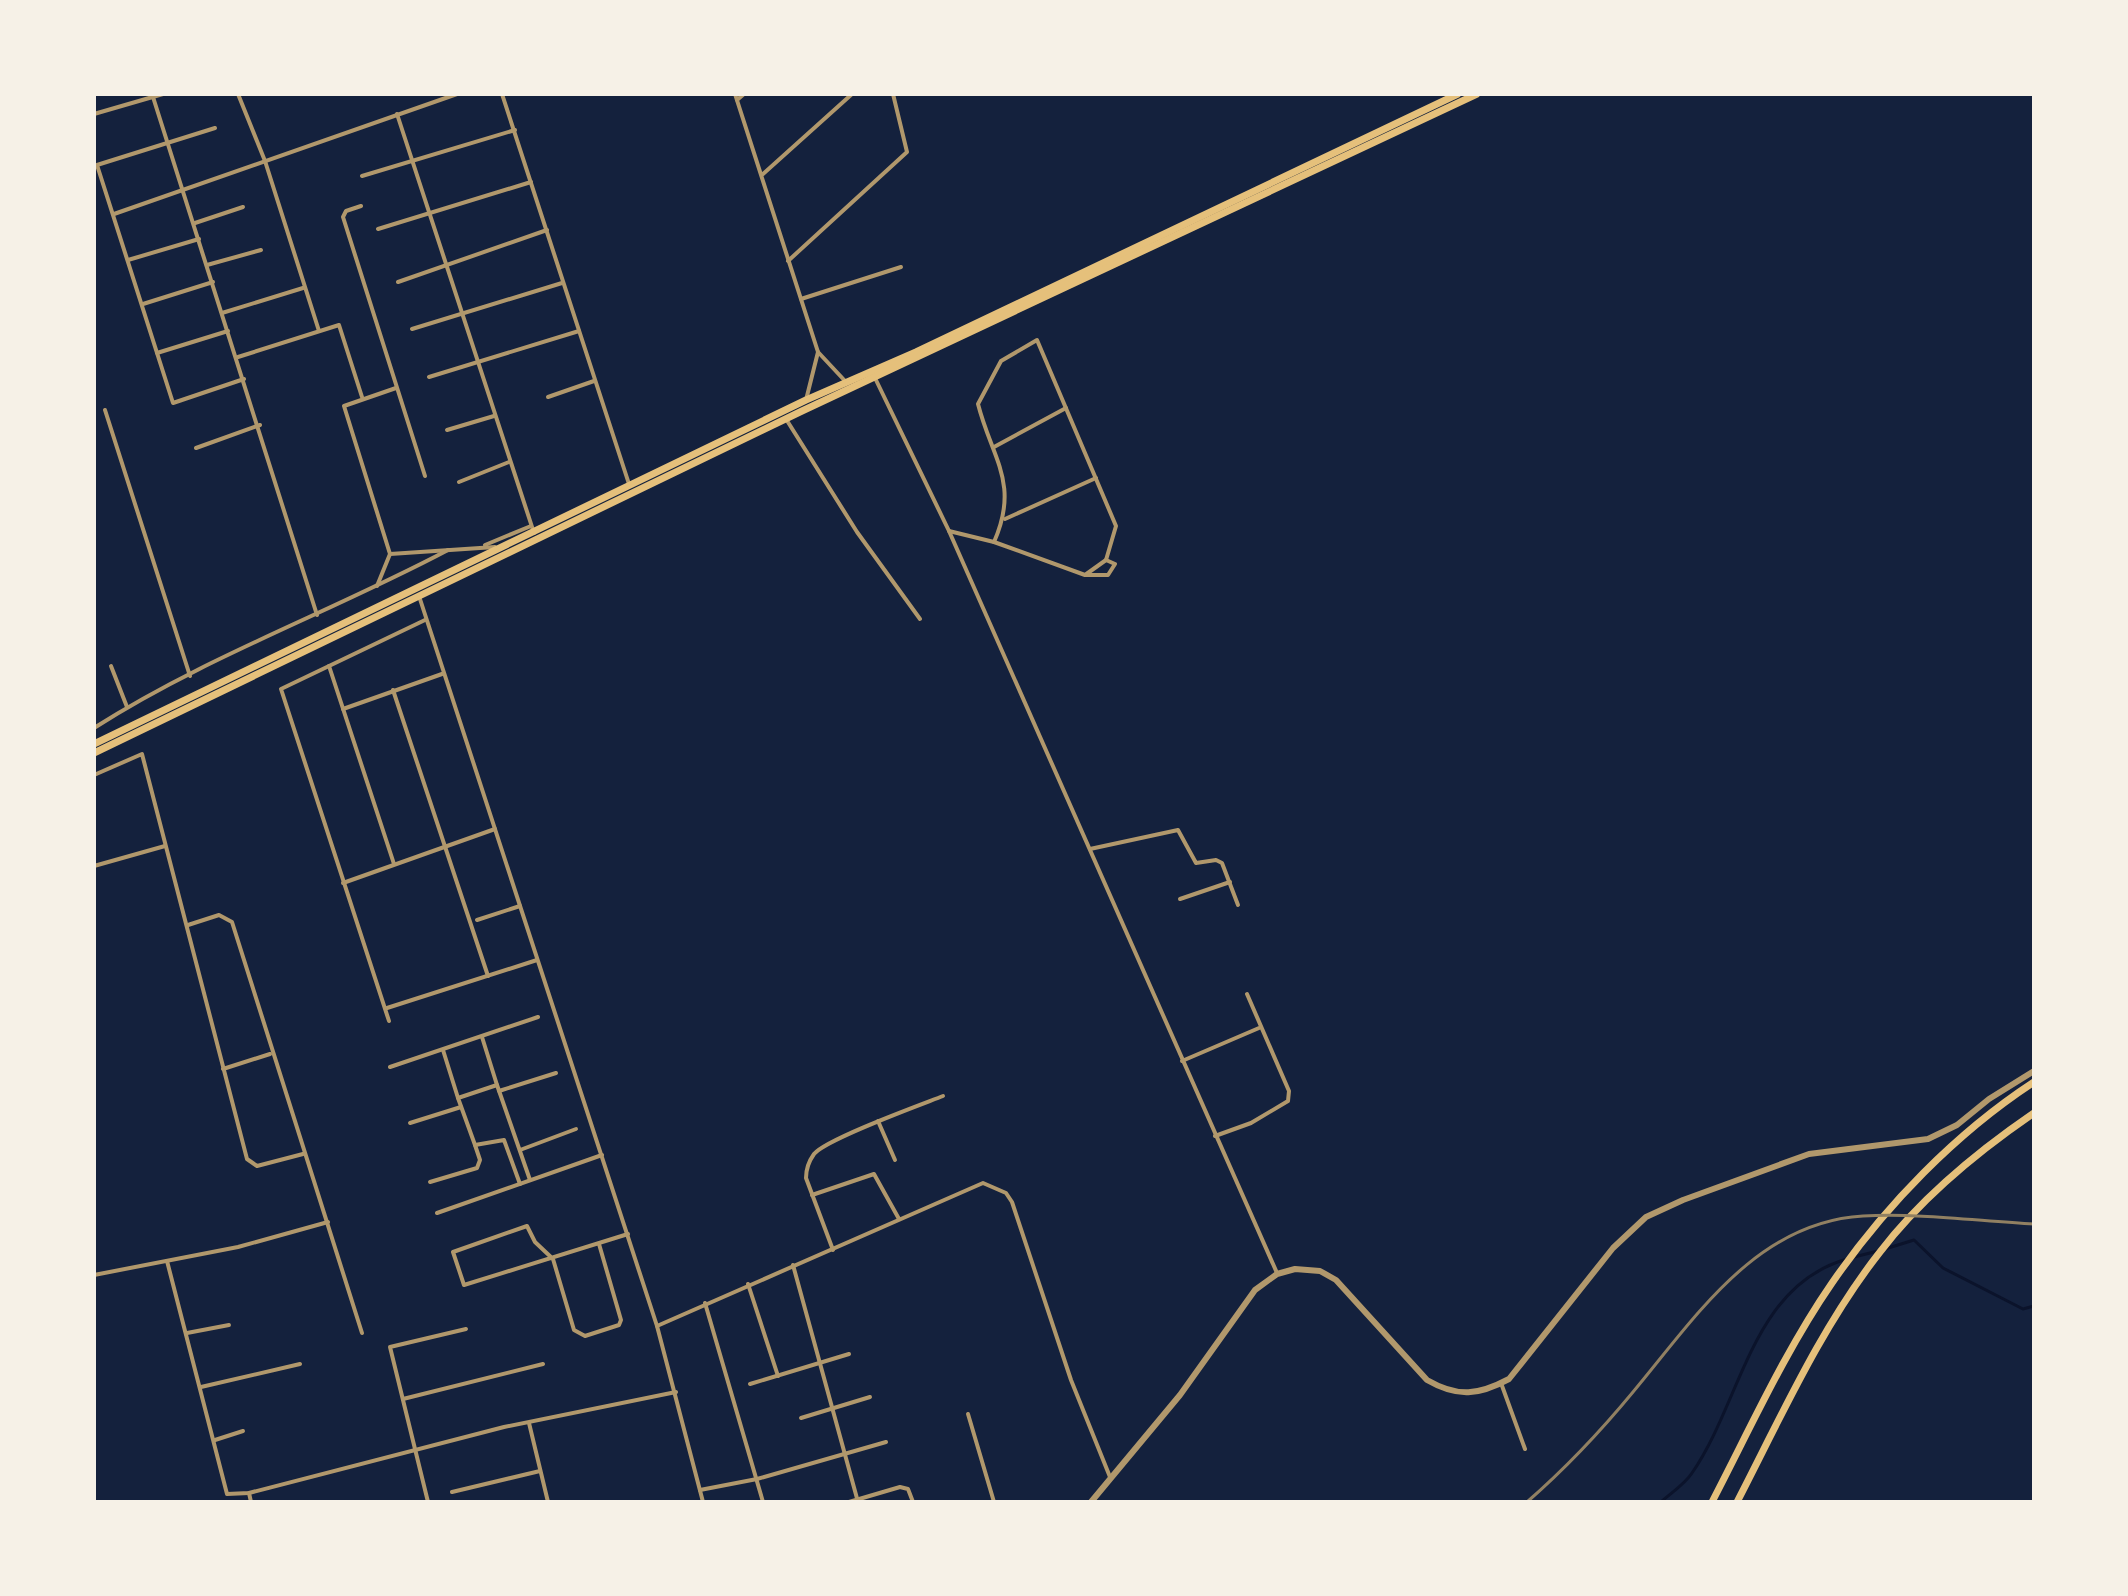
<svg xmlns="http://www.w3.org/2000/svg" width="2128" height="1596" viewBox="0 0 2128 1596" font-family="'Open Sans',sans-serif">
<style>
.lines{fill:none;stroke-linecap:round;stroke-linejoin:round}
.stream{stroke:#0b132b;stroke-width:3}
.minor{stroke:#b1986c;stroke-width:4}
.tertiary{stroke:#b1986c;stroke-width:6}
.primary{stroke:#e5c07b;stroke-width:7}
.trunk{stroke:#e5c07b;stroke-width:7}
.rail{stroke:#918062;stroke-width:3}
</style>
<rect width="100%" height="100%" fill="#14213d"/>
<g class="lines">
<g class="stream">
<polyline points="1885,1249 1914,1240 1943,1268 2023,1309 2034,1306"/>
<polyline points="1854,1257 1878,1251"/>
<path d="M1661,1502C1671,1493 1685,1484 1692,1473C1742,1401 1751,1286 1847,1259"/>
</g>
<g class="minor">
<polyline points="238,94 265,161 319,331"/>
<polyline points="502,94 629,484"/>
<polyline points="735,94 818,352 846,382"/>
<polyline points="153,97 317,615"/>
<polyline points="737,100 744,94"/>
<polyline points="94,114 163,94"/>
<polyline points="397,114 534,533"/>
<polyline points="215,128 97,165 173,403 244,379"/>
<polyline points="763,174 852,94"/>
<polyline points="362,176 515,130"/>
<polyline points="361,206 346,211 343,217 425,476"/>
<polyline points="114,214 457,94"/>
<polyline points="195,223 243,207"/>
<polyline points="378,229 531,182"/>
<polyline points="128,260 199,239"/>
<polyline points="788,261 907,152 893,94"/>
<polyline points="207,265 261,250"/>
<polyline points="398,282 547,230"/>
<polyline points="801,299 901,267"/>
<polyline points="143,304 213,282"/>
<polyline points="222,313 303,288"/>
<polyline points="412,329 562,283"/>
<polyline points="157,353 228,331"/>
<polyline points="238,357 339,325 362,397"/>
<polyline points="429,377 579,331"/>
<polyline points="875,378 949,531 1277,1273"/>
<polyline points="548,397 594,381"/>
<polyline points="806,400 818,352"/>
<polyline points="105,410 190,676"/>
<polyline points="786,419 857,532 920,619"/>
<polyline points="447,430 494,416"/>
<polyline points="994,447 1066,408"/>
<polyline points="196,448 260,425"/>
<polyline points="459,482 509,462"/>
<polyline points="1005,519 1096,478"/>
<polyline points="949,531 994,542 1085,575 1108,575 1115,564 1106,560 1085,575"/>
<path d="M994,542C1020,483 992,459 978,404L1001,361L1037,340L1116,526L1106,560"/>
<polyline points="485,545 531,526"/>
<polyline points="390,554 495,547"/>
<polyline points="377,586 390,554 344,406 396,388"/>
<polyline points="419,596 657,1326 703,1502"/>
<polyline points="111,666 127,707"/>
<polyline points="329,666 394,864"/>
<polyline points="393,690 488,976"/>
<polyline points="343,709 442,674"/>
<path d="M94,728C205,657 331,612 448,550"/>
<polyline points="94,775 142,754 247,1159 257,1166 303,1154"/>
<polyline points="1090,849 1178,830 1196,863 1216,860 1222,863 1238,905"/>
<polyline points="94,866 165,846"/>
<polyline points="343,883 495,829"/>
<polyline points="1180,899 1230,882"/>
<polyline points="477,920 520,906"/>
<polyline points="188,925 219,915 232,922 362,1333"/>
<polyline points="387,1008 537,960"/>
<polyline points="389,1021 281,689 425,620"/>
<polyline points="482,1037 497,1085"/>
<polyline points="443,1050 458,1098"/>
<polyline points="1182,1061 1259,1028"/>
<polyline points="390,1067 538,1017"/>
<polyline points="223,1069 270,1054"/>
<polyline points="499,1091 556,1073"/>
<polyline points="878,1121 895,1160"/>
<polyline points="410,1123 461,1107"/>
<polyline points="1215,1136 1251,1123 1288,1101 1289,1091 1247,994"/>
<polyline points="520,1150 576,1129"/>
<polyline points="430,1182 477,1168 480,1160 475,1145"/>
<polyline points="520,1184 504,1140 475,1145 458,1098 497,1085 530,1180"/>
<polyline points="812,1195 874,1174 899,1219"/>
<polyline points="437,1213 602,1155"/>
<polyline points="599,1244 621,1320 619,1325 585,1336 574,1330 553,1259 535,1242 527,1226 453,1252 464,1285 628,1234"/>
<path d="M833,1250L806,1178C806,1169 809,1161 814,1154C826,1139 920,1105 943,1096"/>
<polyline points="167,1261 227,1494 249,1493 504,1427 676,1392"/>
<polyline points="793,1265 858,1502"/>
<polyline points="94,1275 238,1247 328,1222"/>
<polyline points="748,1284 778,1376"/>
<polyline points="705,1303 763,1502"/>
<polyline points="657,1326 983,1183 1006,1193 1012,1202 1071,1380 1110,1477"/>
<polyline points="187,1333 229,1325"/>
<polyline points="1501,1383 1525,1449"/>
<polyline points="750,1384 849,1354"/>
<polyline points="201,1387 300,1364"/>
<polyline points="403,1399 543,1364"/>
<polyline points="968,1414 994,1502"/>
<polyline points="801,1418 870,1397"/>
<polyline points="529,1423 548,1502"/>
<polyline points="215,1440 243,1431"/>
<polyline points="700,1490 757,1479 886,1442"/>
<polyline points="452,1492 540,1471"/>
<polyline points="249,1493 251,1502"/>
<polyline points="428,1502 390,1347 466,1329"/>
<polyline points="849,1502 900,1487 908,1489 913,1502"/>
</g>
<path class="tertiary" d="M1091,1502L1180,1395L1255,1290L1277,1274L1295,1269L1320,1271L1336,1280L1427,1380C1458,1398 1479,1395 1509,1379L1613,1248L1646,1217L1683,1200L1809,1154L1928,1139L1957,1125L1989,1099L2034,1071"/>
<g class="primary">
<polyline points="94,744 806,400 916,352 1458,94"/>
<polyline points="94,753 802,411 1477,94"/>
</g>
<g class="trunk">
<path d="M1712,1502C1750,1429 1785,1351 1832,1283C1885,1206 1956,1133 2034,1082"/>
<path d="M1737,1502C1781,1417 1821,1327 1880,1252C1922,1197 1977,1152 2034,1113"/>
</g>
<path class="rail" d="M1527,1502C1566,1468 1600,1432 1633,1392C1695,1318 1756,1222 1863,1216C1919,1213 1978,1221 2034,1224"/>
</g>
<rect width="2128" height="1596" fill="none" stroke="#f6f1e7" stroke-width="192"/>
</svg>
